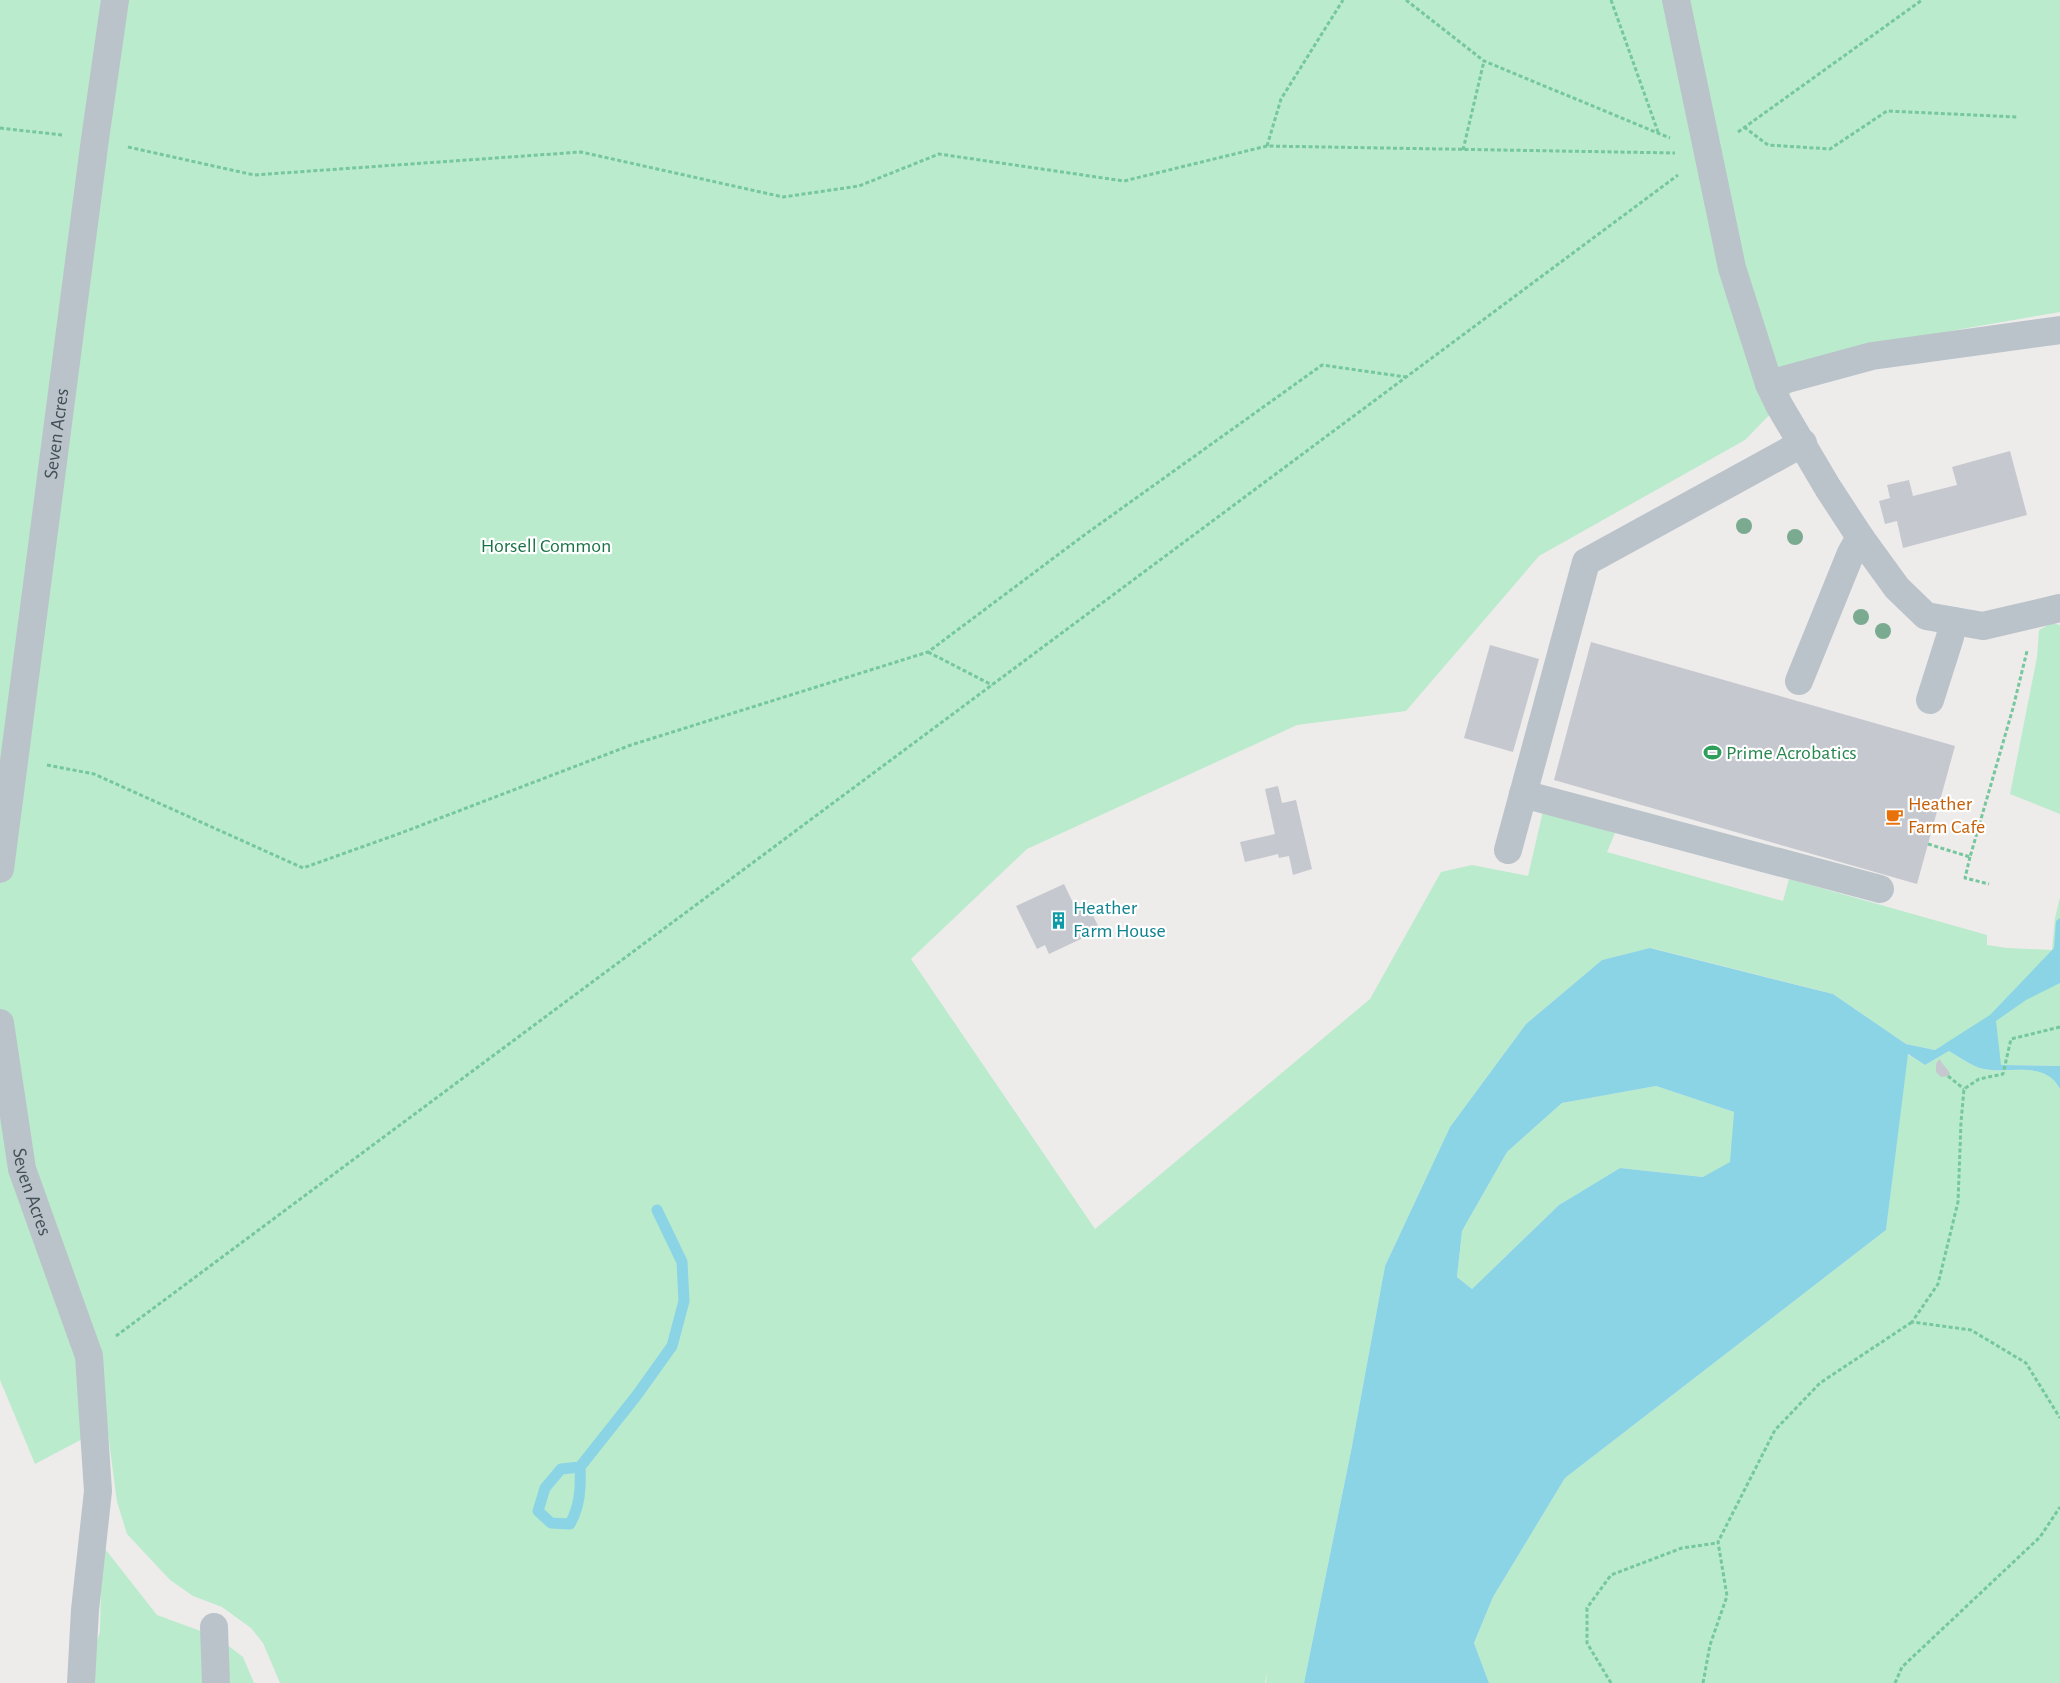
<svg xmlns="http://www.w3.org/2000/svg" width="2060" height="1683" viewBox="0 0 2060 1683" font-family="'Alegreya Sans',sans-serif">
<style>
.green{fill:#bbebcd}
.water{fill:#8ad4e6;fill-rule:evenodd}
.lines{fill:none;stroke-linecap:round;stroke-linejoin:round}
.stream{stroke:#8ad4e6;stroke-width:11}
.building{fill:#c5c8ce}
.path{stroke:#75c79d;stroke-width:3;stroke-dasharray:4 2.5;stroke-linecap:butt}
.minor{stroke:#bac3ca;stroke-width:28}
.tree{fill:#7aaa90}
.labels{text-anchor:middle;dominant-baseline:central;stroke-width:4.5;stroke-linejoin:round;paint-order:stroke}
.street-label{font-size:20px;fill:#454f58;stroke:#fff}
.park-label{font-size:20px;fill:#1b7446;stroke:#fff}
.leisure-label{font-size:20px;fill:#27864d;stroke:#fff;text-anchor:start}
.food-label{font-size:20px;fill:#c56008;stroke:#fff;text-anchor:start}
.culture-label{font-size:20px;fill:#0d838f;stroke:#fff;text-anchor:start}
</style>
<rect width="100%" height="100%" fill="#eeebeb"/>
<g class="green">
<polygon points="0,0 2060,0 2060,312 1956,330 1824,359 1745,440 1539,556 1406,711 1297,725 1027,849 911,959 1095,1229 1370,999 1441,872 1472,865 1528,876 1543,811 1615,833 1607,852 1783,901 1789,879 1987,935 1987,945 2007,948 2052,950 2055,918 2060,897 2060,1066 2001,1065 1946,1043 1935,1050 1906,1044 1833,994 1651,948 1602,960 1526,1024 1450,1127 1385,1266 1351,1451 1304,1683 1266,1683 1267,1672 1265,1683 280,1683 263,1643 251,1628 222,1607 193,1596 170,1580 127,1534 117,1502 107,1426 35,1464 0,1380"/>
<polygon points="2052,623 2060,625 2060,814 2010,794 2037,657 2039,630"/>
<path d="M1949,1051C1959,1057 1973,1067 1984,1069C2010,1074 2045,1060 2060,1089V1683H1489L1474,1643L1493,1597L1565,1478L1886,1230L1907,1054L1925,1065Z"/>
<polygon points="1656,1086 1734,1112 1731,1162 1704,1177 1620,1168 1559,1205 1472,1289 1457,1277 1462,1231 1507,1152 1562,1103"/>
<polygon points="102,1545 157,1615 217,1637 243,1657 254,1683 94,1683 94,1651 100,1632"/>
</g>
<path class="water" d="M2060,918V983L2026,1000L1996,1021L2001,1065L2060,1066V1089C2045,1060 2010,1074 1984,1069C1973,1067 1959,1057 1949,1051L1925,1065L1908,1054L1886,1230L1565,1478L1493,1597L1474,1643L1489,1683H1304L1351,1451L1385,1266L1450,1127L1526,1024L1602,960L1650,948L1833,994L1906,1044L1935,1050L1990,1015L2054,948L2056,921ZM1656,1086L1734,1112L1730,1162L1703,1177L1620,1168L1559,1205L1472,1289L1457,1277L1462,1231L1507,1152L1562,1103Z"/>
<g class="lines">
<path class="stream" d="M580,1467L561,1469L545,1488L538,1511L551,1523L570,1524C580,1506 581,1488 580,1467L637,1395L672,1346L684,1301L682,1262L657,1210"/>
</g>
<g class="building">
<polygon points="2010,451 2027,515 1903,548 1897,521 1885,524 1879,501 1890,498 1887,485 1909,480 1913,496 1957,485 1952,467"/>
<polygon points="1591,642 1955,746 1917,884 1554,780"/>
<polygon points="1490,645 1539,659 1513,752 1464,738"/>
<polygon points="1278,786 1282,803 1296,800 1312,869 1293,875 1289,856 1279,858 1278,854 1245,862 1240,842 1275,834 1265,789"/>
<polygon points="1064,884 1076,909 1087,903 1100,930 1049,954 1045,945 1037,949 1016,906"/>
<polygon points="1939,1059 1950,1073 1948,1076 1941,1077 1936,1072 1936,1064"/>
</g>
<g class="lines">
<g class="path">
<polyline points="1406,0 1484,61 1670,138"/>
<polyline points="1611,0 1658,132"/>
<polyline points="1744,127 1768,145 1830,149 1887,111 2017,117"/>
<polyline points="0,128 62,135"/>
<polyline points="1738,132 1922,0"/>
<polyline points="1267,146 1281,99 1343,0"/>
<polyline points="128,147 254,175 581,152 783,197 859,186 939,154 1124,181 1267,146 1675,153"/>
<polyline points="1463,150 1484,61"/>
<polyline points="928,652 992,685"/>
<polyline points="47,765 94,774 303,868 401,833 631,745 928,652 1083,536 1322,365 1406,377"/>
<polyline points="1928,844 1970,857 2013,708 2027,651"/>
<polyline points="1970,857 1965,878 1989,884"/>
<polyline points="2060,1027 2011,1039 2003,1074 1979,1079 1964,1089 1961,1122 1958,1202 1938,1284 1912,1322 1971,1330 2026,1363 2060,1418"/>
<polyline points="1948,1076 1964,1089"/>
<polyline points="116,1336 1678,175"/>
<polyline points="1611,1683 1587,1643 1587,1608 1611,1575 1682,1548 1717,1543"/>
<polyline points="1703,1683 1710,1645 1727,1596 1718,1542 1775,1430 1820,1383 1912,1322"/>
<polyline points="1895,1683 1902,1667 2040,1537 2060,1507"/>
</g>
<g class="minor">
<polyline points="1676,0 1732,268 1769,384 1779,405 1828,488 1860,537 1897,588 1926,616 1983,626 2060,608"/>
<polyline points="1769,384 1872,356 2060,330"/>
<polyline points="1799,681 1851,553 1860,537"/>
<polyline points="1930,700 1950,637 1953,621"/>
<polyline points="1523,794 1880,889"/>
<polyline points="1508,850 1586,562 1803,443"/>
<path id="s1" d="M0,869L95,139L115,0"/>
<path id="s2" d="M0,1023L22,1169L89,1356L98,1491L85,1610L81,1683"/>
<polyline points="214,1627 216,1683"/>
</g>
</g>
<g class="tree">
<circle cx="1744" cy="526" r="8"/>
<circle cx="1795" cy="537" r="8"/>
<circle cx="1861" cy="617" r="8"/>
<circle cx="1883" cy="631" r="8"/>
</g>
<defs>
<symbol id="stadium-bare" viewBox="-9 -9 18 18"><path d="M0-5a6.5 5 0 1 0 0 10a6.5 5 0 1 0 0-10ZM-3.5-1.8h7v3.6h-7Z" fill="#2e9e5b" stroke="#fff" stroke-width="2.5" paint-order="stroke"/></symbol>
<symbol id="cafe-bare" viewBox="-9 -9 18 18"><path d="M-5.5-4.5H6V0H3Q3 3.5 0 3.5H-2.5Q-5.5 3.5-5.5 0ZM3-3.2v2h1.7v-2ZM-6 4.5H4V6H-6Z" fill="#e8710a" stroke="#fff" stroke-width="2.5" paint-order="stroke"/></symbol>
<symbol id="building-bare" viewBox="-9 -9 18 18"><path d="M-4-6H4V6H1V3H-1V6H-4ZM-2.5-4.3h1.7v1.8h-1.7ZM.8-4.3h1.7v1.8H.8ZM-2.5-1h1.7V.8h-1.7ZM.8-1h1.7V.8H.8Z" fill="#0f9aa8" stroke="#fff" stroke-width="2.5" paint-order="stroke"/></symbol>
</defs>
<g fill-rule="evenodd">
<use href="#stadium-bare" x="1700" y="740" width="25" height="25"/>
<use href="#cafe-bare" x="1882" y="804" width="25" height="25"/>
<use href="#building-bare" x="1046" y="908" width="25" height="25"/>
</g>
<g class="labels">
<g class="street-label">
<text stroke="none"><textPath href="#s1" startOffset="439">Seven Acres</textPath></text>
<text stroke="none"><textPath href="#s2" startOffset="172">Seven Acres</textPath></text>
</g>
<g class="park-label">
<text x="546" y="546">Horsell Common</text>
</g>
<g class="leisure-label">
<text x="1726" y="753">Prime Acrobatics</text>
</g>
<g class="food-label">
<text x="1908" y="804">Heather<tspan x="1908" dy="23">Farm Cafe</tspan></text>
</g>
<g class="culture-label">
<text x="1073" y="908">Heather<tspan x="1073" dy="23">Farm House</tspan></text>
</g>
</g>
</svg>
